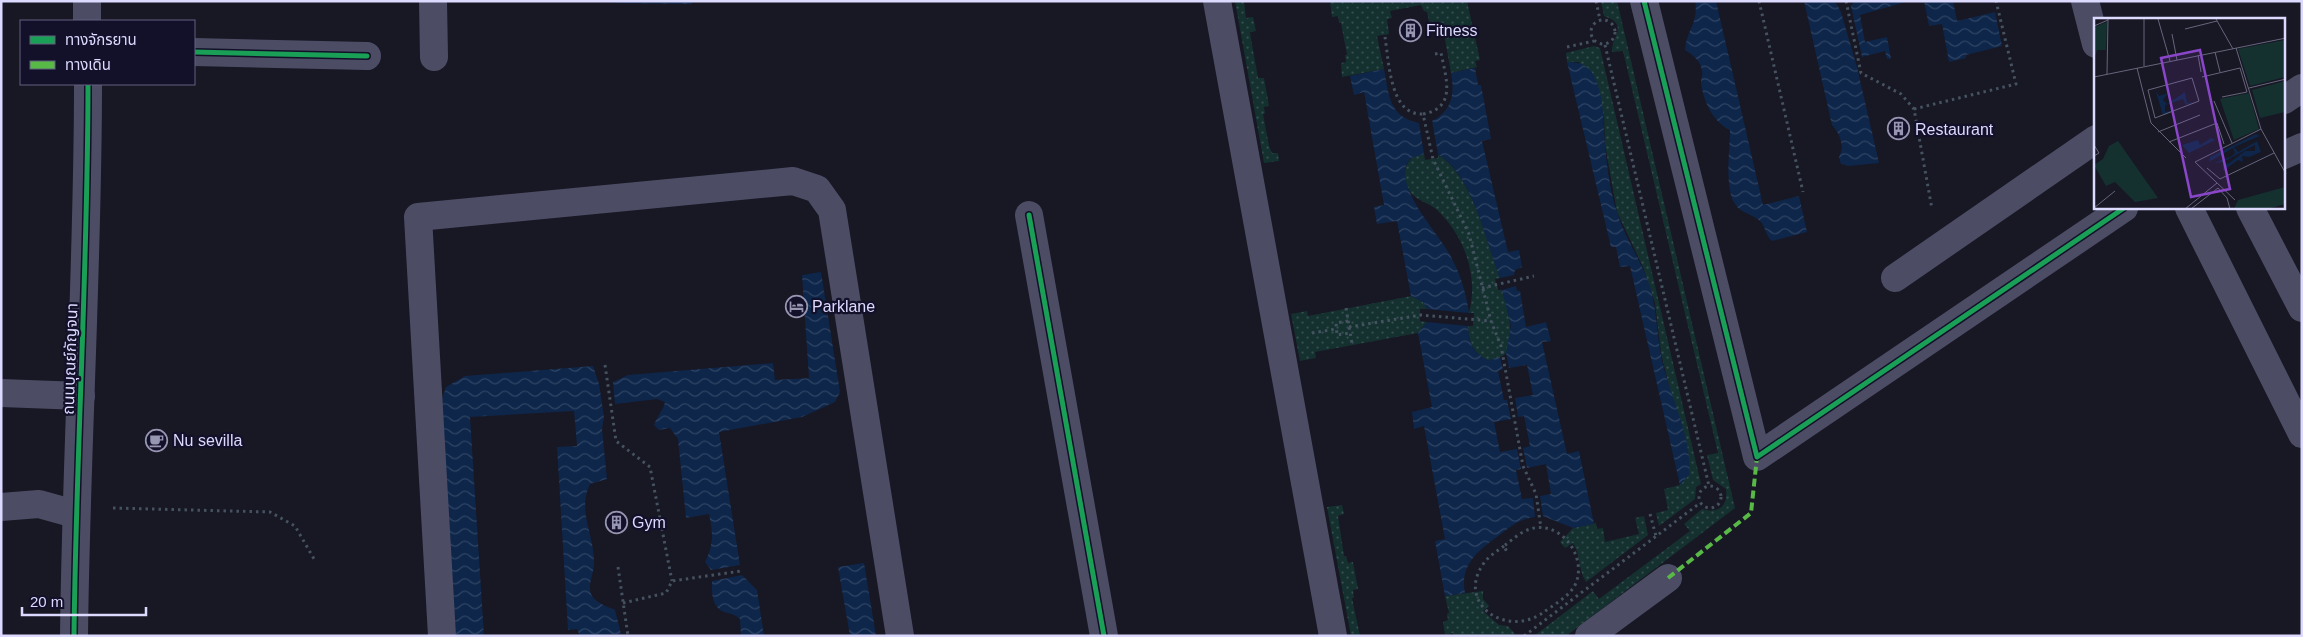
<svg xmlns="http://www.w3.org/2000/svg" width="2303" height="637" viewBox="0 0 2303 637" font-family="Arial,'Noto Sans Thai',sans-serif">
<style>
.grass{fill:url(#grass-dots)}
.water{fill:url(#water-waves)}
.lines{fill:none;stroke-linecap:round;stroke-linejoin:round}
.path{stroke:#455360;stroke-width:3;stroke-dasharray:2.5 4;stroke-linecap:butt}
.minor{stroke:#4c4c65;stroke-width:28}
.quiet{stroke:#58b947;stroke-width:4;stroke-dasharray:8 4;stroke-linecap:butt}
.cycleway-casing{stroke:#13112a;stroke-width:8}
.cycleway{stroke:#1a9f57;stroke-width:5}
.labels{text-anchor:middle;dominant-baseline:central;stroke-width:4.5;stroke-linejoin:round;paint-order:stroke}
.poi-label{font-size:16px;fill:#dcdaff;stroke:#13112a;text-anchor:start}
.street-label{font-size:16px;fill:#dcdaff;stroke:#13112a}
.inset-road{fill:none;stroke:#66657c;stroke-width:1}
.view{fill:#8a46c9;fill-opacity:0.15;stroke:#8a46c9;stroke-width:2.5}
.inset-edge{fill:none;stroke:#dcdaff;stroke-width:2.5}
</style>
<defs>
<pattern id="grass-dots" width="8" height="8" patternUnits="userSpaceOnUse" patternTransform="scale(1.25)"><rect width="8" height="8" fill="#143130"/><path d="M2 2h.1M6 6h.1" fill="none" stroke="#364e4f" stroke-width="1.8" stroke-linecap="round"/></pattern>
<pattern id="water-waves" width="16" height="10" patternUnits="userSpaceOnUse" patternTransform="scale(1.25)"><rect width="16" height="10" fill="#0d264a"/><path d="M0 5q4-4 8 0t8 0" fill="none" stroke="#304565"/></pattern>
</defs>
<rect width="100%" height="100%" fill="#181724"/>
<g class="grass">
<path d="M1235,1H1244L1246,18L1253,17L1256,31L1250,32C1252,46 1256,65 1258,78H1264L1269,106L1264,107L1265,113L1263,114L1269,146L1272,153H1278L1279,161L1264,163Z"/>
<polygon points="1337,1 1467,1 1480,60 1475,61 1477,67 1451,73 1442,23 1430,26 1427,12 1424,11 1421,5 1390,11 1392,18 1387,19 1389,34 1377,36 1384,69 1342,77 1341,63 1346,62 1345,55 1347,55 1341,23 1339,23 1338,16 1332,17 1330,2"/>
<path d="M1601,1H1617L1735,508L1566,636H1534L1593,591L1599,599L1690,531L1684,524L1702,509C1719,514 1728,506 1726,489L1713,480L1707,455L1718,453L1623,51L1612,52C1611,37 1630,25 1604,16Z"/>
<polygon points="1594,46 1600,48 1701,484 1696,487 1695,499 1659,526 1656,513 1668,510 1664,489 1680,485 1672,398 1661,353 1655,303 1643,267 1617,212 1605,145 1604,116 1579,62 1567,62 1566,53"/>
<path d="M1418,154H1424L1425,160L1438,158V154C1473,177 1486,240 1500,278L1495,279L1498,290H1502C1506,305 1517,339 1506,353C1502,358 1494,359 1488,361C1473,352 1469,343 1468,326H1473L1474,313H1469C1479,275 1464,235 1436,209C1429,203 1416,200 1411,193C1401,179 1403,161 1418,154Z"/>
<polygon points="1411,296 1423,302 1427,309 1420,309 1420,321 1427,322 1418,333 1315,352 1316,358 1300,361 1291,314 1307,311 1308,316"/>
<polygon points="1342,505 1344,514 1338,516 1344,556 1346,556 1348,563 1353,562 1358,589 1353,590 1354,598 1352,598 1360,636 1351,636 1327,507"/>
<path d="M1644,516L1648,535L1586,582C1578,570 1581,555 1573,543L1565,548L1560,542L1573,528L1596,523L1597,529L1603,528L1605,542L1639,534L1635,518Z"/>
<polygon points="1483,591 1483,599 1489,606 1483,611 1499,625 1508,626 1515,634 1512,636 1454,636 1453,633 1445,635 1443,622 1448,620 1447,614 1449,613 1445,596"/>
</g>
<g class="water">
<polygon points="615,1 692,1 692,4 615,3"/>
<path d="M1695,1H1716L1763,205L1799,196L1807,232L1772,241C1765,235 1766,227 1760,221C1753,214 1740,213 1735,204C1724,187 1730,150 1730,130C1713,122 1703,101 1701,82C1701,78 1703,74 1702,71C1701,61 1693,55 1685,50C1686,31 1699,23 1695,1Z"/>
<path d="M1804,1H1835L1841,12L1857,67L1879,163L1849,166L1841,164L1839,157C1845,146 1840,134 1832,125Z"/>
<polygon points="1855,1 1909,1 1860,15 1865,42 1887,37 1891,59 1887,59 1885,51 1862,57 1851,6"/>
<polygon points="1924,1 1953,1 1957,21 1995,12 2002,46 1966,55 1966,58 1949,62 1942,24 1929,26"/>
<path d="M1567,62C1578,62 1587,64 1593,74C1605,95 1603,122 1605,145C1607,167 1610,191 1617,212C1624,236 1639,257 1648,281C1657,305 1656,330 1661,355C1668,394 1693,436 1689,475L1680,485L1630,266L1620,267L1616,247H1611Z"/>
<path d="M1475,68L1478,85H1481L1491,139L1482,141L1508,252L1519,250L1522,267L1515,270L1514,275L1500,278C1485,240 1474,177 1438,154L1432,121C1452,111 1455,94 1451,73Z"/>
<path d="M1384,69C1389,95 1389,117 1419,123L1424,154L1411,158C1407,163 1404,168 1405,175C1407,201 1437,232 1450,255C1460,273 1466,292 1469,313L1427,309L1423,302L1411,296L1397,221L1377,224L1374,207L1384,205L1364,92L1354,95L1350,76Z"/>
<path d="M821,272L840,392L835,402L802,417L719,432L740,565L711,570L705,562C714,544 713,533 709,514L686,518L678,439L670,428L659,430L654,425C657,416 663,411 665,402L657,399L615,404L613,382L628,375L773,363L775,380L809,378L802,275Z"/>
<polygon points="1516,286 1517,291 1520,291 1526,327 1546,322 1551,341 1542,342 1567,454 1579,451 1594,524 1573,528 1543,516 1540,496 1551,494 1546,464 1527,468 1523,448 1530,446 1524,416 1518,417 1515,398 1533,395 1527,365 1509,368 1506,353 1511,326 1502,290"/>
<path d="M1427,322L1468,326C1469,343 1472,352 1488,360L1500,357L1503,369L1498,371L1504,400H1507L1511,419L1494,422L1500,452L1517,449L1521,469L1516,470L1522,499L1533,498L1535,517C1520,519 1512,525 1501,534C1480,549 1459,564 1465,593L1445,596L1435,541L1445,539L1424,426L1414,429L1412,412L1432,407L1418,333Z"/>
<path d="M593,366L599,384L604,417L602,429L607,479L590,484C577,510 594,535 594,561C595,573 586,585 592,596C597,603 607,607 615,610L621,634L580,636L577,629L568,630L557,447L577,446L574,411L470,417L484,636H455L441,402L446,387L465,376Z"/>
<polygon points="864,563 876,636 850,636 838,567"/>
<path d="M742,575L757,590L764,636H741L740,619C733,613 729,614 722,611C711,605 712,591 712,581Z"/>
</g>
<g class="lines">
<g class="path">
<polyline points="1596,1 1600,20"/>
<polyline points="1759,1 1803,192"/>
<polyline points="1846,1 1861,73 1901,94 1914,109 1932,209"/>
<circle cx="1603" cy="32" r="12"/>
<path d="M1385,37C1389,62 1390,116 1423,114"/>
<polyline points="1605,45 1709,486"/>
<polyline points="1567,47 1594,41"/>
<path d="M1435,54L1441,53C1446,78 1457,108 1423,114L1433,159L1469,234L1491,321L1501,346L1523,466L1536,494L1541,528"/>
<polyline points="1914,109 2016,84 1996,1"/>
<polyline points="1482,288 1534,276"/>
<polyline points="1346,308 1352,344"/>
<polyline points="1348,321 1336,323 1337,335 1350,333"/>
<polyline points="1349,327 1421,315 1491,321"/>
<polyline points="1312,333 1336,329"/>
<polyline points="605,365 616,441 650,467 672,581"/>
<circle cx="1710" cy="497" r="11"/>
<polyline points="113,508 270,512 295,526 314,559"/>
<polyline points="1650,514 1656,536"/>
<path d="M1504,546C1496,552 1487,557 1482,566C1458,603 1504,637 1541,614C1553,605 1573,595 1577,580C1585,553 1559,520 1530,529C1520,532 1512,540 1504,546L1507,552"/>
<polyline points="618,567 628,636"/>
<polyline points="623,603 666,593 672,581 741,571"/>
<polyline points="1524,636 1700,503"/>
</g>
<g class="minor">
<polyline points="433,1 434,57"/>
<polyline points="1217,1 1333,636"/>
<polyline points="1644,1 1757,457 2124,208"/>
<polyline points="2085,1 2096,44"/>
<polyline points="87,21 87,1"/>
<polyline points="194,52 367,56"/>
<polyline points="2284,100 2302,88"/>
<polyline points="2284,155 2302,147"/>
<polyline points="2189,208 2302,434"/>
<polyline points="2250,208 2302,308"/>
<polyline points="1029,215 1104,636"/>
<polyline points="1895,278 2096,139"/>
<polyline points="1,393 81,396"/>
<polyline points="1,507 39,504 75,514"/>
<path d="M74,636C76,452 88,268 88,84"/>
<polyline points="442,636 418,217 793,181 817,189 832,210 900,636"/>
<polyline points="1589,636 1668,578"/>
</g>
<polyline class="quiet" points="1668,578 1751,513 1757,457"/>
<defs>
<g id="cycleway">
<polyline points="1644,1 1757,457 2124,208"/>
<polyline points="194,52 367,56"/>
<polyline points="1029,215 1104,636"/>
<path d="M74,636C76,452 88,268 88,84"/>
</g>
</defs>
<use href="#cycleway" class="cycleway-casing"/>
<use href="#cycleway" class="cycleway"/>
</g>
<defs>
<symbol id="building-ring" viewBox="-11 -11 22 22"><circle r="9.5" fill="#13112a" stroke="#9796b2" stroke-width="1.5"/><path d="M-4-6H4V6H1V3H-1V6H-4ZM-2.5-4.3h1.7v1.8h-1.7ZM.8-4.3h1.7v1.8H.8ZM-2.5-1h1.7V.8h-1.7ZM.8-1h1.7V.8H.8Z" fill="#9796b2"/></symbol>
<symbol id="hotel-ring" viewBox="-11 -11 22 22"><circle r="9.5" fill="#13112a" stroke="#9796b2" stroke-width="1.5"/><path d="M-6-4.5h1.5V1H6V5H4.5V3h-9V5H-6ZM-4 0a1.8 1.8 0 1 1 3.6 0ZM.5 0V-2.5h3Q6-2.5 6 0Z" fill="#9796b2"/></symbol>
<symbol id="cafe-ring" viewBox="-11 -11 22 22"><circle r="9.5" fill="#13112a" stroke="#9796b2" stroke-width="1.5"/><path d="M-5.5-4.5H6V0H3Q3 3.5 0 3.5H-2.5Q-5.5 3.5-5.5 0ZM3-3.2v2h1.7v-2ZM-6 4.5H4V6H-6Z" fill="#9796b2"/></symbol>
</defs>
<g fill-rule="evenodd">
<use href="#building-ring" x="1398" y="18" width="25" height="25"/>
<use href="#building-ring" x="1886" y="116" width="25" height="25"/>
<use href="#hotel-ring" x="784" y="294" width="25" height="25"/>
<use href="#cafe-ring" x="144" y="428" width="25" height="25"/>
<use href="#building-ring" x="604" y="510" width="25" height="25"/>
</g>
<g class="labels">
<g class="poi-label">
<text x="1426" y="30">Fitness</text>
<text x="1915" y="129">Restaurant</text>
<text x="812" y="306">Parklane</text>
<text x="173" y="440">Nu sevilla</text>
<text x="632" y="522">Gym</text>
</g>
<g class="street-label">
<text transform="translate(70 359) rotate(-88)">ถนนบุณย์กัญจนา</text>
</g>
</g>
<g transform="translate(2094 18)">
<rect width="191" height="191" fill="#181724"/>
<path d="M13,4L12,32H3L0,41V9ZM191,22V59L156,68L144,31ZM191,63V94L166,100L158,72ZM191,169V186L174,191H140L144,182Z" fill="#143130"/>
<path d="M155,75L165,111L140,122L126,81ZM24,123L64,180L41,184L21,164L12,168L0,147L9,141L15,128Z" fill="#143130"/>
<path d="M61,71L65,78L74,75L69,82L73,86L91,74L93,85L100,84L92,87L89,81L71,87V94L83,91L69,97ZM162,116L166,118L140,129L144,134L163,123L167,134L155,139L148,138L149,144L144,142L129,153V144L120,145L138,138L141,135L139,130L115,144L116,139ZM161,127V133H151L134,146L129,144ZM117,120L121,122L95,135L88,127L104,122L106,127Z" fill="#0d264a" fill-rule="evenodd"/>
<path class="inset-road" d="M64,1L76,43M122,1L139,31M0,8L14,2M91,11L123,3M78,16L83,42M142,30L167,111L192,156M121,34L126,54M104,37L107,54M50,48V1M43,50L57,105L92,140M13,56L14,1M0,59L192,20M108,59L146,50L153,74L128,79M98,60L105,83L61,100L54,72ZM155,70L192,61M120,83L138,125M64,114L106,97M75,124L123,105L130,126M0,127L5,135L0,138M113,150L126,161L180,135M141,182L101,144L167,111M0,190L21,173M91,191L123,165M97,191L124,170L133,180L136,191"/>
<path class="view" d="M106,32L136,171L97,179L67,40Z"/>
<rect width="191" height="191" class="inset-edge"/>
</g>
<rect width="2303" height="637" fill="none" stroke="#dcdaff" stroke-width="5"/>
<rect x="20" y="20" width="175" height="65" fill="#13112a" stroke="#63617f"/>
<rect x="30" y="36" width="25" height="8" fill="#1a9f57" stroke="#63617f"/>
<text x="65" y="45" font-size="15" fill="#dcdaff">ทางจักรยาน</text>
<rect x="30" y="61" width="25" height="8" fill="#58b947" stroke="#63617f"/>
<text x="65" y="70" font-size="15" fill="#dcdaff">ทางเดิน</text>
<path d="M22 607v8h124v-8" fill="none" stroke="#dcdaff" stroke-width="2.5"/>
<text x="30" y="607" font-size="15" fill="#dcdaff" stroke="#13112a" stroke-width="4" paint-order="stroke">20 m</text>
</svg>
